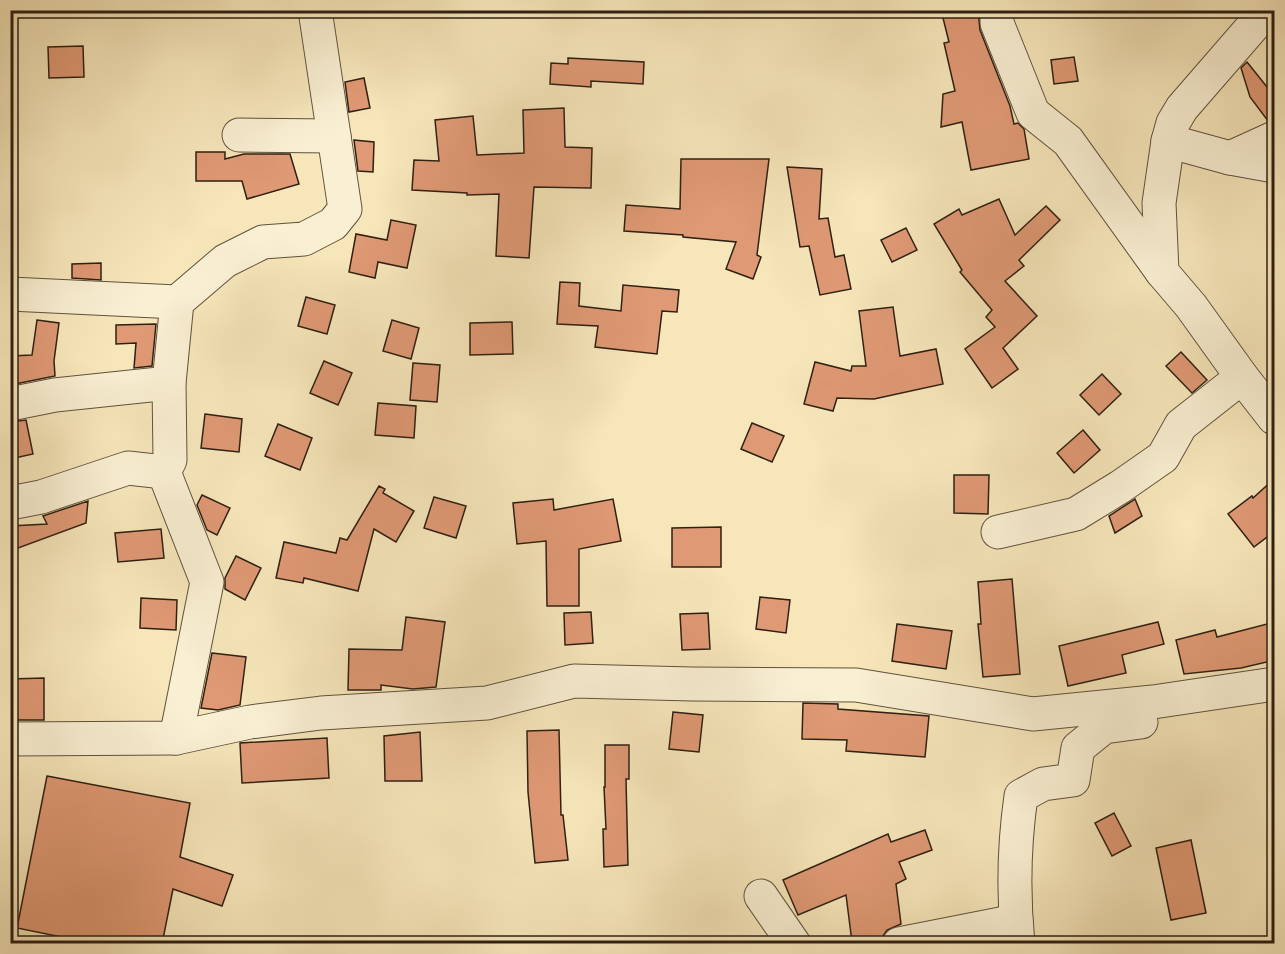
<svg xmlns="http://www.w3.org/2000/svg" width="1285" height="954" viewBox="0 0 1285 954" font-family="'Gentium Book Plus',serif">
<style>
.building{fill:#df9974;stroke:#2e2013;stroke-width:1.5}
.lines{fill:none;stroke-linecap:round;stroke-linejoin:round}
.minor-casing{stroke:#60523d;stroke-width:35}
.minor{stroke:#f9efd2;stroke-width:33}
</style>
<rect width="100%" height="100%" fill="#f6e6ba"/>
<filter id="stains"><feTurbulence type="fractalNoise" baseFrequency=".00333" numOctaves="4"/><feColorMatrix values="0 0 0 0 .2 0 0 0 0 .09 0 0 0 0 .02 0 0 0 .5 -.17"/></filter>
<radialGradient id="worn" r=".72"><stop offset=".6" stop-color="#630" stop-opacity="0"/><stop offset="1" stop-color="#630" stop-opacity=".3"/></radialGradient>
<g class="building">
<polygon points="941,10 978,10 980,30 1010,106 1014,124 1018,123 1024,129 1029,159 971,170 962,122 941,127 943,94 955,91 944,43 949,42"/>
<polygon points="83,46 84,77 49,78 48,47"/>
<polygon points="1074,57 1078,81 1054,84 1051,60"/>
<polygon points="568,58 644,62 643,84 591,81 591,87 550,84 551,63 568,64"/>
<polygon points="1247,62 1275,97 1275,119 1268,121 1250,97 1241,68"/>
<polygon points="364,78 370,108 349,112 345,82"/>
<polygon points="564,108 565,147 592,148 591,188 534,187 529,258 496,256 499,194 467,195 467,193 412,190 414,160 439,161 435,120 473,116 477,155 524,153 523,110"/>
<polygon points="354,140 374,142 373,172 358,171"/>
<polygon points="196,152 225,152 225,159 244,154 290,154 299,184 247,199 242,181 196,181"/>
<polygon points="681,159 769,159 757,255 761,257 753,279 726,269 736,242 683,237 683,235 624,231 626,205 680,209"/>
<polygon points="787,167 822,169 819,219 828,218 835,257 844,255 851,289 820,295 809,246 800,247"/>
<polygon points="999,199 1015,235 1046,206 1060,220 1019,260 1024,266 1005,281 1037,316 1003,348 1018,369 992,388 965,349 995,327 986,317 992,310 960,272 962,270 934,224 959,209 962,215"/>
<polygon points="391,220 416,225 407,268 378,262 375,278 349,272 356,234 387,240"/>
<polygon points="906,228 917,250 892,262 881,240"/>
<polygon points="101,263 101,280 72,278 72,264"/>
<polygon points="560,282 580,283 579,306 621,311 623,285 679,290 677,312 662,311 657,354 595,347 598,326 557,324"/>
<polygon points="306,297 335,305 327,334 298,326"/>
<polygon points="893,307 900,356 936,349 943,384 874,399 837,398 833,411 804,404 815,362 851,371 852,366 866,366 859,311"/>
<polygon points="37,320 59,323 54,361 55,376 10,385 10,356 32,355"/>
<polygon points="392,320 419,328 411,359 383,351"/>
<polygon points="512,322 513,354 470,355 470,323"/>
<polygon points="156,324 152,366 134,368 136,343 116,344 116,325"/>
<polygon points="1181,352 1207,380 1192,393 1166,366"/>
<polygon points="324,361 352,373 338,405 310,393"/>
<polygon points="413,363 440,365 437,402 410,400"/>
<polygon points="1102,374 1121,394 1099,415 1080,395"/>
<polygon points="378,403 416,406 414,438 375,435"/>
<polygon points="205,414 242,419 239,452 201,448"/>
<polygon points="26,420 33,454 10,459 10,422"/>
<polygon points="752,423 784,436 772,462 741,449"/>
<polygon points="278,424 312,438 300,470 265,456"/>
<polygon points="1083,430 1100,450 1074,473 1057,453"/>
<polygon points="954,475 989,475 988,514 954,513"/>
<polygon points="1275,478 1275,531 1254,547 1228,514 1252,496 1253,498"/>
<polygon points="379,486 385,489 383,493 414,511 396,542 374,529 358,591 304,578 303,583 276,578 284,542 336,553 340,538 347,540"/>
<polygon points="202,495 230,508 217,535 207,530 197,505"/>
<polygon points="434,497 466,506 456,538 424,528"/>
<polygon points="553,499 554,510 613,499 621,541 579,549 579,606 547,606 546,541 517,544 513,503"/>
<polygon points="1135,499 1142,516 1115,533 1109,516"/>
<polygon points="88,501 86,523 10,551 10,526 47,524 43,516"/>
<polygon points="721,527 721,567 672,567 672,528"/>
<polygon points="161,529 164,558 118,562 115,533"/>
<polygon points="236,556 261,568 245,600 225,589 225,578"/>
<polygon points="1012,579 1020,674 983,677 978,624 981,624 978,582"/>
<polygon points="760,597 790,600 786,633 756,629"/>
<polygon points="141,598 177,600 176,630 140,628"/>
<polygon points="591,612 593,643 565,645 564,613"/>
<polygon points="708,613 710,649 682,650 680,614"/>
<polygon points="406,617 445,622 436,687 413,689 381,685 381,690 348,690 349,649 402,650"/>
<polygon points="1158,622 1164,644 1122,655 1126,673 1068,686 1059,646"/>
<polygon points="1275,622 1275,660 1241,668 1184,674 1176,640 1215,630 1217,637"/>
<polygon points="897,624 952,631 946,669 892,661"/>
<polygon points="212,653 246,657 240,705 218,710 201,708"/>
<polygon points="44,678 44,720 10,720 10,679"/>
<polygon points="803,703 838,704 838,709 929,716 925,757 846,751 847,740 802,739"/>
<polygon points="673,712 703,715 699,752 669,749"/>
<polygon points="559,730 561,815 563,815 568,860 535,863 528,792 527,731"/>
<polygon points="420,732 422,781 385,781 384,736"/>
<polygon points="327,738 329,778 242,783 240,743"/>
<polygon points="605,745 629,745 629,779 626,779 628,865 604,867 603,829 606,829 604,787 605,787"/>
<polygon points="47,776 190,803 180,857 233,875 222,906 173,889 162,944 96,944 17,928"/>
<polygon points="1114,813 1131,846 1112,856 1095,823"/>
<polygon points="925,830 932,850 899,862 906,879 896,884 901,924 887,930 881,939 852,942 846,895 798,915 783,880 888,834 891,842"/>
<polygon points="1191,840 1206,913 1171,920 1156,848"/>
</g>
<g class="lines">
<defs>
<g id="minor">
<polyline points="997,10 997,23 1033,113 1068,141 1162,272"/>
<polyline points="1267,10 1182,108 1173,123 1168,141 1159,203 1162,272 1191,306 1242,377 1274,418"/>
<polyline points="239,135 334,136"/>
<polyline points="1168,141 1230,158 1274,166"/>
<polyline points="1230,158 1274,138"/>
<polyline points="10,294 177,302"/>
<polyline points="10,404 55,395 169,383"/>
<polyline points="10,503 41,497 128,468 164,472"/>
<polyline points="998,532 1076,514 1120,487 1163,457 1181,425 1242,377"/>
<polyline points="176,738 207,582 164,472 170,460 169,383 177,302 225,261 263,242 304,239 333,224 345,209 315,10"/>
<polyline points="10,739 176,738 250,722 321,713 487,703 574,681 692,684 856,685 1033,714 1153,702 1274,684"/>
<polyline points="761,896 794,944"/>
<polyline points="899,944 1016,921"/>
<path d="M1018,944C1013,894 1014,845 1021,796L1043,784L1073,780L1078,748L1104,727L1141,722"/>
</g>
</defs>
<use href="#minor" class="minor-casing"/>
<use href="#minor" class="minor"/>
</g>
<rect width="1285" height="954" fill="none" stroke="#f6e6ba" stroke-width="36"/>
<rect x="12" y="12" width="1261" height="930" fill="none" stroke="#2e2013" stroke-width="3"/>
<rect x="18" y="18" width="1249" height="918" fill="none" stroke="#2e2013" stroke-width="1.5"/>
<rect width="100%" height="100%" filter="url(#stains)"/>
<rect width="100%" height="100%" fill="url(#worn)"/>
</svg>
